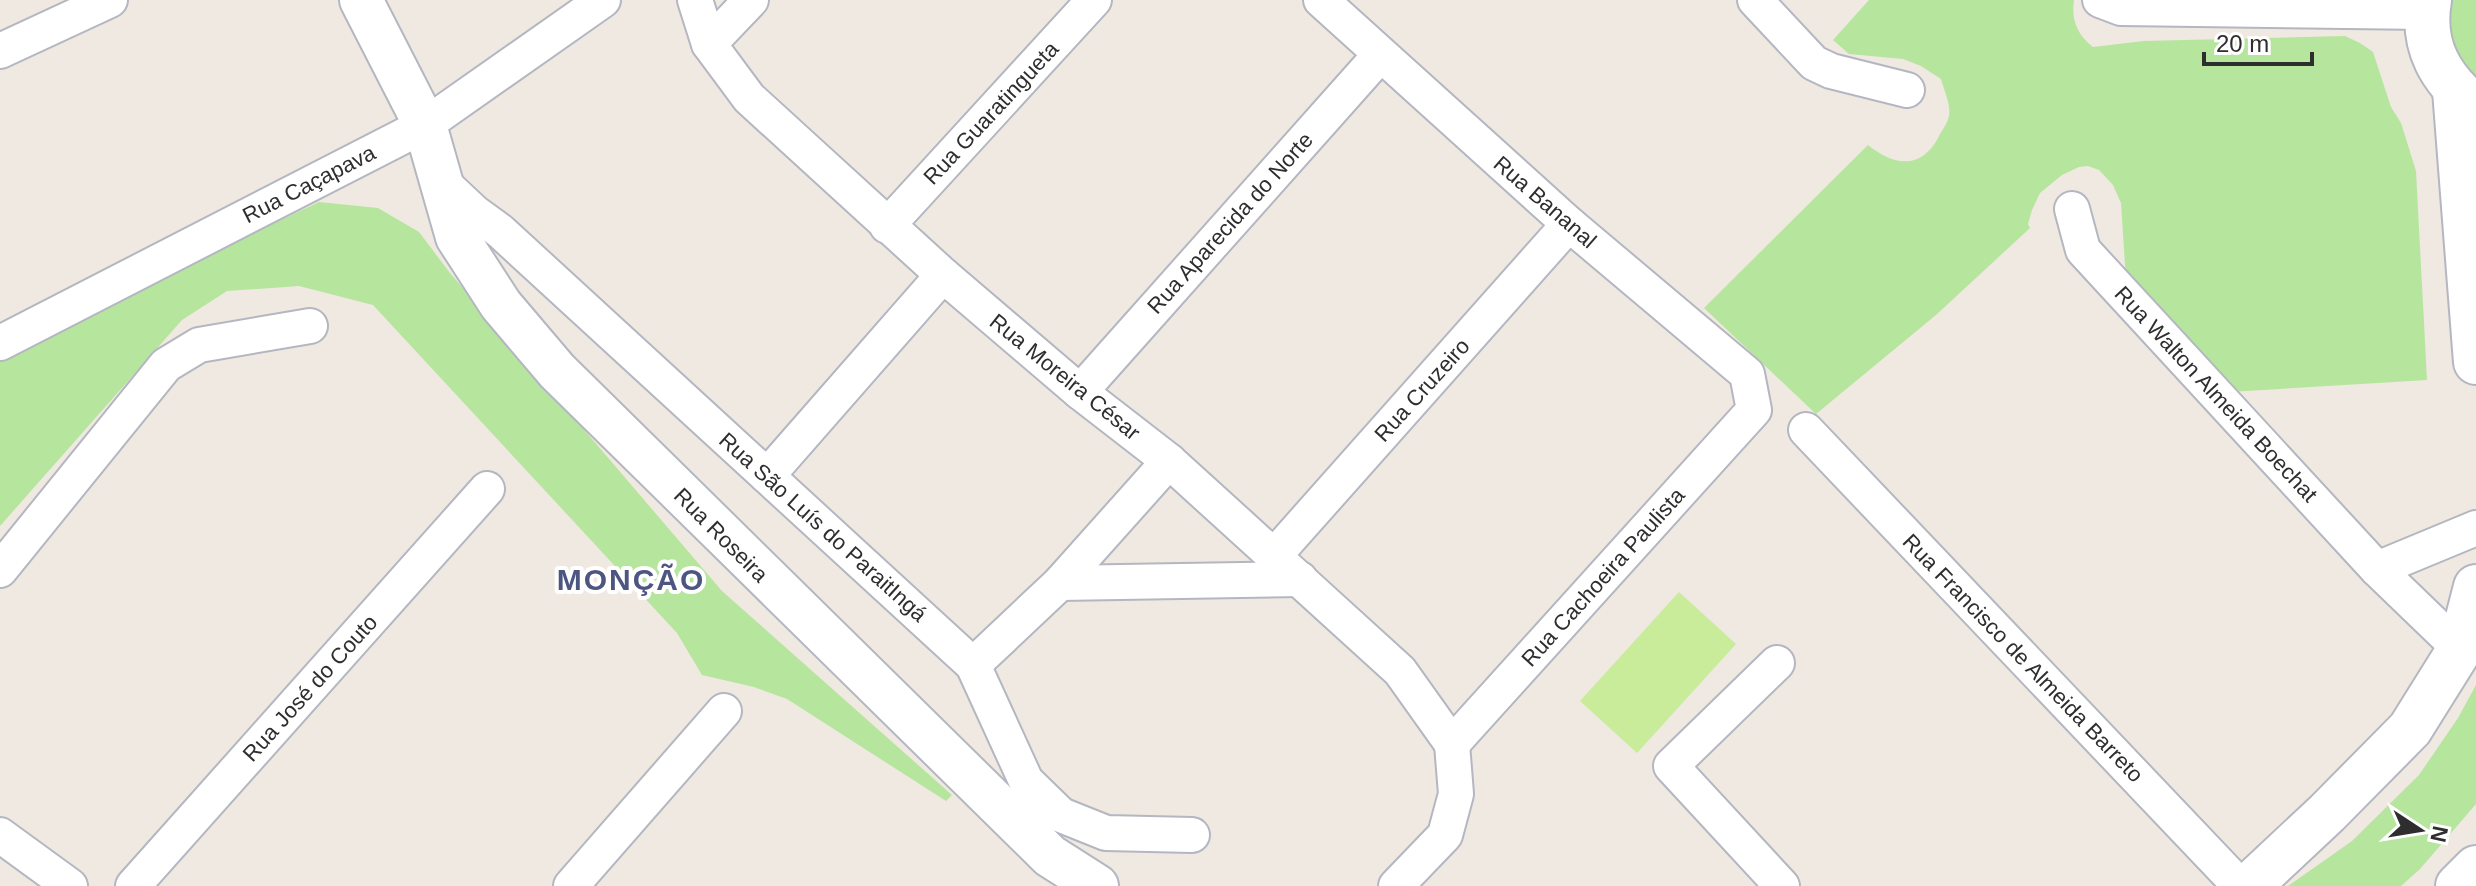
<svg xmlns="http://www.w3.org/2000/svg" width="2476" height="886" viewBox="0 0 2476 886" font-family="Helvetica,sans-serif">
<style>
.green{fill:#b6e59e}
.pitch{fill:#c9ec9a}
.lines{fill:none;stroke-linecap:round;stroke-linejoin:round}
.minor-casing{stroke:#b4b7c1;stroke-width:38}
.tertiary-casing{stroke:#b4b7c1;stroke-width:46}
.secondary-casing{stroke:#b4b7c1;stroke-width:48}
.minor{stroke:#fff;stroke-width:34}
.tertiary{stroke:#fff;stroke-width:42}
.secondary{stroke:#fff;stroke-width:44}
.labels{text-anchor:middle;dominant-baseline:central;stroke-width:8;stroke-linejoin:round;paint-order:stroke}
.street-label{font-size:22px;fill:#2e2e2e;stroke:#fff}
.district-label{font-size:30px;font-weight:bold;letter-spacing:2px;fill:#4d5680;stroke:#fff}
</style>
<rect width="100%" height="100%" fill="#efe9e1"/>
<g class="green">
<path d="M1869,0H2074C2071,20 2077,34 2093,47L2144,41L2345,36L2360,43L2373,52L2391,107L2401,123L2416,171L2427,380L2228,392L2126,280L2121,203L2113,185L2099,170L2088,166L2079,167L2062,175L2040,193L2032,210L2028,224L2030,228L1936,315L1816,414L1704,308L1868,145C1895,167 1923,170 1940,134C1943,129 1948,122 1949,116C1951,105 1944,90 1941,79L1921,66L1903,59L1849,54L1833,40Z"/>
<polygon points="2438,0 2476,0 2476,92 2457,75"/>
<polygon points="319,202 378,208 419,232 450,273 722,591 952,795 946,801 787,699 754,687 702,675 677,633 373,305 299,286 227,291 182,320 0,526 0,352"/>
<polygon points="2476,685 2476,804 2420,869 2401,886 2288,886 2352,841 2419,775 2458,718"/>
</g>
<polygon class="pitch" points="1679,592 1736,644 1637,753 1580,701"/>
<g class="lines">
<defs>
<g id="minor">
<polyline points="695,0 709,44 749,98 943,275 1080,392 1169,461 1400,671 1452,744"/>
<polyline points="1321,0 1569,224 1747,374 1754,410 1452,744"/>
<polyline points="1755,0 1814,63 1831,71 1907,90"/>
<polyline points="2100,0 2121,8 2427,12"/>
<polyline points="709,44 751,0"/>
<polyline points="0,51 110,0"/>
<polyline points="441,181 474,212 500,231 973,665 1026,781 1061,815 1106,833 1192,835"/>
<polyline points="2072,209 2083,250 2377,569 2460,649"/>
<polyline points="887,226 1094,0"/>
<polyline points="0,343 425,125 603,0"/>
<polyline points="1080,392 1380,55"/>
<polyline points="1806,430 2240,886"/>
<polyline points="767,476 943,275"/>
<polyline points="1274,556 1569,224"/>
<polyline points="2377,569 2476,528"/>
<polyline points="0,570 166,365 199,345 310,326"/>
<polyline points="1060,583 1300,579"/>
<polyline points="1777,663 1671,766 1782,886"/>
<polyline points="973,665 1060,583 1169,461"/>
<polyline points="0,835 70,886"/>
<polyline points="133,886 487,489"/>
<polyline points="571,886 724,711"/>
<polyline points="1396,886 1445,835 1456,794 1452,744"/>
</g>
<polyline id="tertiary" points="361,0 425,125 457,237 501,305 557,371 1050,856 1097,886"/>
<g id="secondary">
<path d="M2429,0C2421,47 2441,79 2476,108"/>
<polyline points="2455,90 2476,362"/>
<polyline points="2249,886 2327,813 2410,729 2460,649 2476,587"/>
<polyline points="2458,886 2476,868"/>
</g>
</defs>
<use href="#minor" class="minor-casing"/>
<use href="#tertiary" class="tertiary-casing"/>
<use href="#secondary" class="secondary-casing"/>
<use href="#minor" class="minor"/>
<use href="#tertiary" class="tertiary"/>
<use href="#secondary" class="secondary"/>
</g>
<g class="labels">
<g class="street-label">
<text transform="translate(991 113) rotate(-47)">Rua Guaratingueta</text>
<text transform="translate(309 184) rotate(-27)">Rua Caçapava</text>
<text transform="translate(1545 202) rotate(41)">Rua Bananal</text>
<text transform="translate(1230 223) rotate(-48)">Rua Aparecida do Norte</text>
<text transform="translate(1065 377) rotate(39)">Rua Moreira César</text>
<text transform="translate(1422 390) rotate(-48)">Rua Cruzeiro</text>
<text transform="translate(2216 394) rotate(47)">Rua Walton Almeida Boechat</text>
<text transform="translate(823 527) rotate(42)">Rua São Luís do ParaitIngá</text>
<text transform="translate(721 535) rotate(45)">Rua Roseira</text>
<text transform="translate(1603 577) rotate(-48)">Rua Cachoeira Paulista</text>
<text transform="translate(2023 658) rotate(46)">Rua Francisco de Almeida Barreto</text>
<text transform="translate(310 688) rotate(-48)">Rua José do Couto</text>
</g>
<g class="district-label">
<text x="631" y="579">MONÇÃO</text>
</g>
</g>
<g transform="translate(2420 830) rotate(102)" stroke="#ffffff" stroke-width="6" paint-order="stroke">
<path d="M0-6L14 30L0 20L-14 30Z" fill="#2e2e2e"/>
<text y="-12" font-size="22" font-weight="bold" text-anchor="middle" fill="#2e2e2e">N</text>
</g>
<path d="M2204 52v12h108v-12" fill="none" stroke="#2e2e2e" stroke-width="4"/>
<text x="2216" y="52" font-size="24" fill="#2e2e2e" stroke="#ffffff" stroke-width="6" paint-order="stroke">20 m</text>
</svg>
